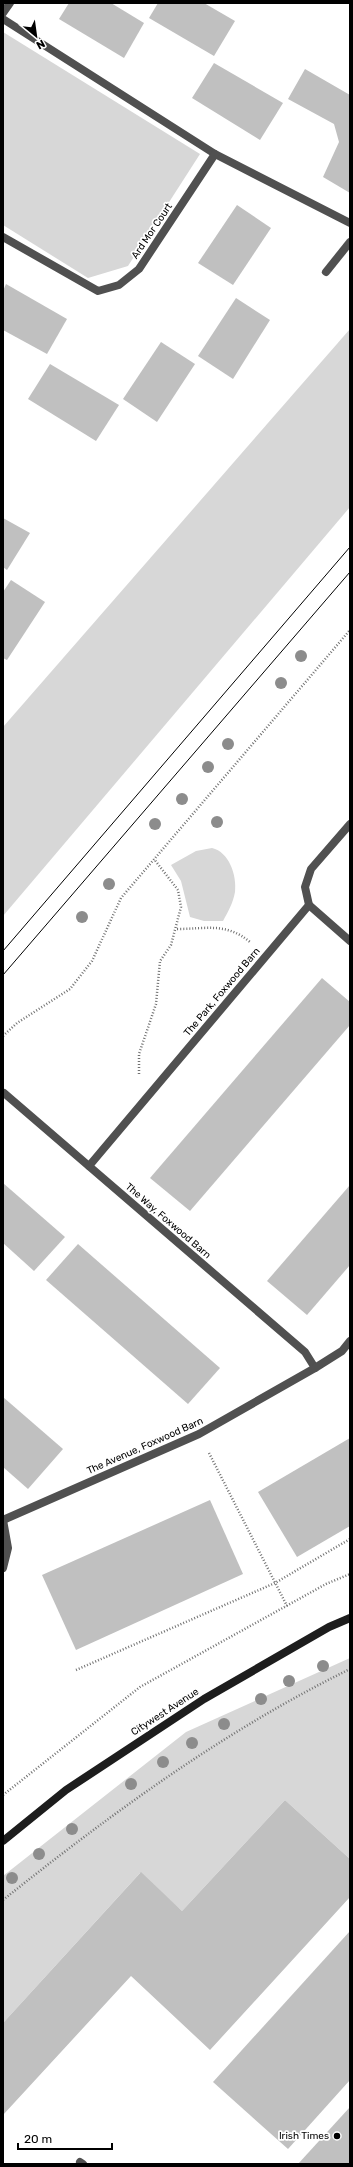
<svg xmlns="http://www.w3.org/2000/svg" width="353" height="2167" viewBox="0 0 353 2167" font-family="Rubik,sans-serif">
<style>
.green{fill:#d7d7d7}
.building{fill:#c0c0c0}
.lines{fill:none;stroke-linecap:round;stroke-linejoin:round}
.path{stroke:#727272;stroke-width:2.5;stroke-dasharray:1 2;stroke-linecap:butt}
.lane{stroke:#505050;stroke-width:8}
.street{stroke:#505050;stroke-width:8}
.secondary{stroke:#1d1d1d;stroke-width:8}
.tram{stroke:#000;stroke-width:1}
.tree{fill:#8c8c8c}
.poi-dot{fill:#000;stroke:#fff;stroke-width:1.5}
.labels{text-anchor:middle;dominant-baseline:central;stroke-width:3.5;stroke-linejoin:round;paint-order:stroke}
.street-label{font-size:10px;fill:#000;stroke:#fff}
.poi-label{font-size:10px;fill:#000;stroke:#fff;text-anchor:end}
</style>
<rect width="100%" height="100%" fill="#fff"/>
<g class="green">
<polygon points="3,32 200,154 128,266 88,278 3,225"/>
<polygon points="350,329 350,507 3,916 3,727"/>
<path d="M212,848C229,852 237,875 235,892C233,903 228,912 223,921H204L190,917L181,881L171,865L196,851Z"/>
<polygon points="350,1658 350,1859 285,1800 182,1911 140,1873 3,2023 3,1876 186,1732"/>
</g>
<g class="building">
<polygon points="69,3 111,3 144,23 124,58 59,19"/>
<polygon points="158,3 204,3 235,21 214,56 149,18"/>
<polygon points="214,63 283,103 260,140 192,98"/>
<polygon points="305,69 350,95 350,193 323,177 339,142 334,124 288,99"/>
<polygon points="237,205 271,228 233,285 198,263"/>
<polygon points="6,284 67,319 47,354 3,330 3,291"/>
<polygon points="236,298 270,320 233,379 198,356"/>
<polygon points="161,342 195,364 157,422 123,399"/>
<polygon points="50,364 119,405 96,441 28,399"/>
<polygon points="3,518 30,533 7,570 3,567"/>
<polygon points="11,580 45,602 7,660 3,658 3,592"/>
<polygon points="322,978 350,1002 350,1025 190,1211 150,1178"/>
<polygon points="3,1183 65,1237 34,1271 3,1243"/>
<polygon points="350,1185 350,1265 307,1315 267,1281"/>
<polygon points="78,1244 220,1368 188,1404 46,1280"/>
<polygon points="3,1397 63,1449 28,1489 3,1467"/>
<polygon points="350,1438 350,1526 297,1557 258,1492"/>
<polygon points="210,1500 243,1574 76,1650 42,1575"/>
<polygon points="285,1800 350,1859 350,1897 210,2050 131,1976 3,2115 3,2023 141,1872 182,1911"/>
<polygon points="350,1931 350,2080 288,2149 213,2082"/>
<polygon points="350,2107 350,2164 298,2164"/>
</g>
<g class="lines">
<g class="path">
<path d="M177,929C206,929 226,922 250,942"/>
<polyline points="3,1036 17,1023 70,989 92,961 121,898 350,630"/>
<polyline points="139,1074 139,1054 156,1004 160,961 171,945 181,907 178,890 154,859"/>
<polyline points="209,1453 287,1606"/>
<polyline points="76,1670 275,1583 350,1539"/>
<polyline points="3,1795 140,1687 326,1584 350,1574"/>
<path d="M3,1900C112,1813 224,1731 350,1669"/>
</g>
<g class="lane">
<polyline points="3,1520 8,1548 3,1568"/>
<polyline points="80,2162 83,2164"/>
</g>
<g class="street">
<polyline points="3,13 10,3"/>
<polyline points="3,19 215,154 350,223"/>
<polyline points="3,237 98,291 119,285 139,269 215,154"/>
<polyline points="326,272 350,242"/>
<polyline points="309,905 350,941"/>
<polyline points="4,1093 305,1352 315,1368"/>
<polyline points="89,1166 309,905 305,887 311,869 350,824"/>
<polyline points="3,1520 199,1434 315,1368 342,1351 350,1341"/>
</g>
<polyline class="secondary" points="3,1841 66,1790 204,1699 329,1627 350,1618"/>
<g class="tram">
<polyline points="3,951 350,547"/>
<polyline points="3,975 350,572"/>
</g>
</g>
<g class="tree">
<circle cx="301" cy="656" r="6"/>
<circle cx="281" cy="683" r="6"/>
<circle cx="228" cy="744" r="6"/>
<circle cx="208" cy="767" r="6"/>
<circle cx="182" cy="799" r="6"/>
<circle cx="217" cy="822" r="6"/>
<circle cx="155" cy="824" r="6"/>
<circle cx="109" cy="884" r="6"/>
<circle cx="82" cy="917" r="6"/>
<circle cx="323" cy="1666" r="6"/>
<circle cx="289" cy="1681" r="6"/>
<circle cx="261" cy="1699" r="6"/>
<circle cx="224" cy="1724" r="6"/>
<circle cx="192" cy="1743" r="6"/>
<circle cx="163" cy="1762" r="6"/>
<circle cx="131" cy="1784" r="6"/>
<circle cx="72" cy="1829" r="6"/>
<circle cx="39" cy="1854" r="6"/>
<circle cx="12" cy="1878" r="6"/>
</g>
<circle class="poi-dot" cx="337" cy="2136" r="4"/>
<g class="labels">
<g class="street-label">
<text transform="translate(152 231) rotate(-56)">Ard Mor Court</text>
<text transform="translate(222 992) rotate(-50)">The Park, Foxwood Barn</text>
<text transform="translate(168 1221) rotate(41)">The Way, Foxwood Barn</text>
<text transform="translate(145 1446) rotate(-24)">The Avenue, Foxwood Barn</text>
<text transform="translate(165 1712) rotate(-33)">Citywest Avenue</text>
</g>
<g class="poi-label">
<text x="329" y="2136">Irish Times</text>
</g>
</g>
<rect width="353" height="2167" fill="none" stroke="#000000" stroke-width="8"/>
<g transform="translate(36 36) rotate(151)" stroke="#ffffff" stroke-width="3" paint-order="stroke">
<path d="M0-3L7 15L0 10L-7 15Z" fill="#000000"/>
<text y="-6" font-size="11" font-weight="bold" text-anchor="middle" fill="#000000">N</text>
</g>
<path d="M18 2143v6h94v-6" fill="none" stroke="#000000" stroke-width="2"/>
<text x="24" y="2143" font-size="12" fill="#000000" stroke="#ffffff" stroke-width="3" paint-order="stroke">20 m</text>
</svg>
